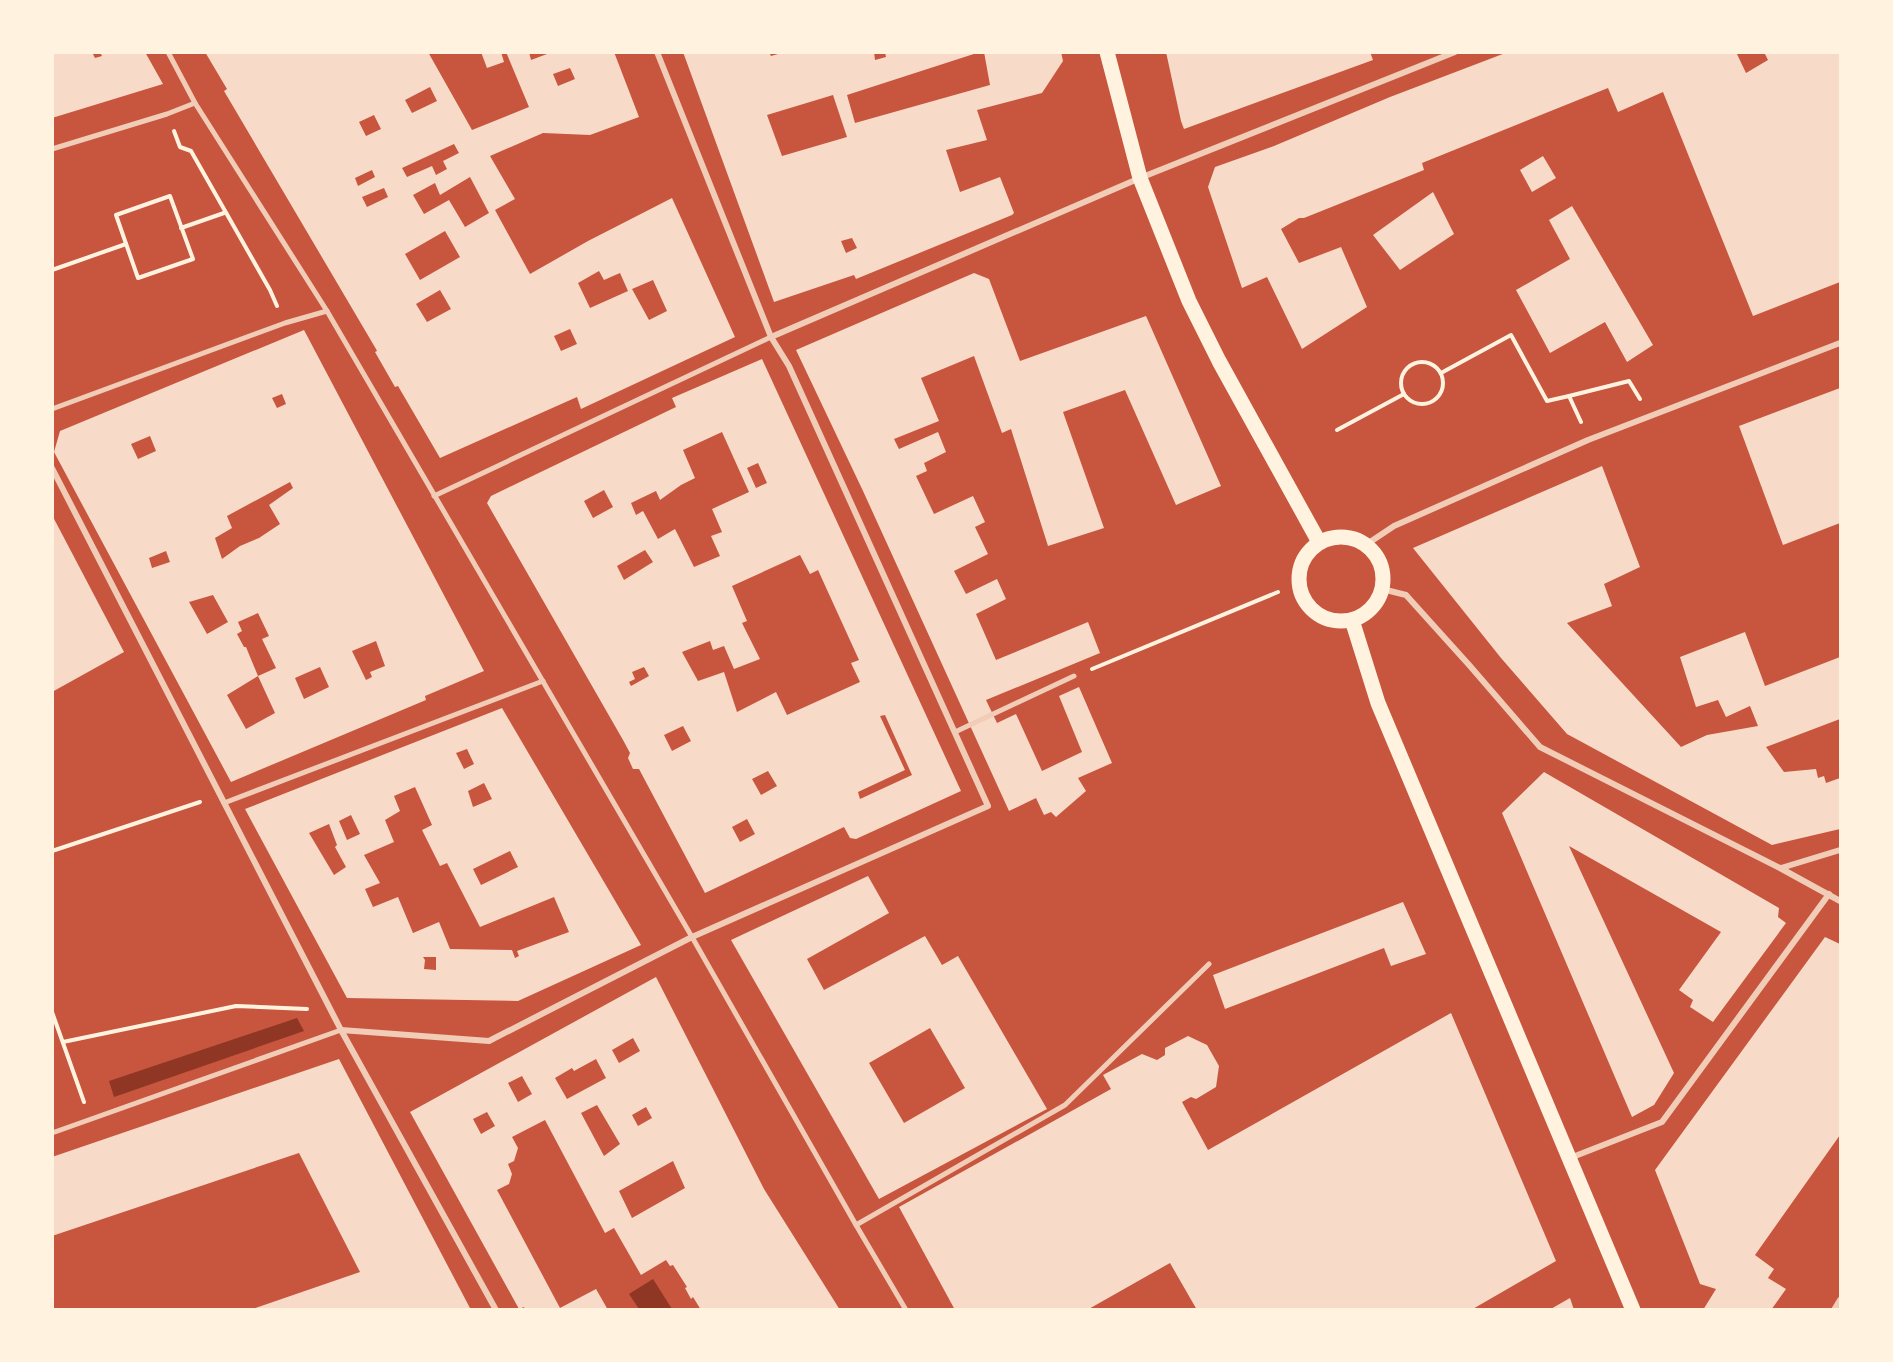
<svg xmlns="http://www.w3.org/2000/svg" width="1893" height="1362" viewBox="0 0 1893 1362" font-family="'Playfair Display',serif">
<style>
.water{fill:#8f3625}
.building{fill:#f7dbc8;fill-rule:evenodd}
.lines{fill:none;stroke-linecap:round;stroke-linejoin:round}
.path{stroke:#fff3e0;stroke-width:4}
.pedestrian{stroke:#f1ccb7;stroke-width:5}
.minor{stroke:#f1ccb7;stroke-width:6}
.primary{stroke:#fff3e0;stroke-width:15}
</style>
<rect width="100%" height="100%" fill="#c8553d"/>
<g class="water">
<polygon points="297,1018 304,1031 114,1097 109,1081"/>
<polygon points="653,1279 672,1309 639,1309 629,1294"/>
</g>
<g class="building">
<polygon points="52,52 92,52 95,58 102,56 100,52 145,52 163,84 52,118"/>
<path d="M205,52H428L472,130L529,107L506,52H529L531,60L547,54V52H614L639,117L590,135L543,133L490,156L515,199L495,210L530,274L588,241L672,198L735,337L581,409L577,397L440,458L398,386L395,387L375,352L377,351L376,349L224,91L227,89ZM570,68L575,79L558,86L553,74ZM430,87L437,101L412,113L405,100ZM374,115L381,129L366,136L359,122ZM454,144L459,153L443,161L447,169L436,175L432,166L407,177L402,168ZM372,170L375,177L358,186L355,178ZM470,177L489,213L465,227L449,200L424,214L413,195L435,183L440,195ZM384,188L388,197L367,207L362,197ZM445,231L460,257L420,280L405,254ZM599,271L604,280L620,273L628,291L590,308L578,283ZM653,280L667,311L649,320L632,289ZM440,290L451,309L427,322L416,304ZM570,329L577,344L561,351L554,336Z"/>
<polygon points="481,52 501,52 504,62 487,68"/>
<path d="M683,52H769L771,56L785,52H874L875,60L886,57L885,52H980L847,95L855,123L990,85L984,52H1061L1063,61L1042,93L977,110L987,140L946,150L960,192L1000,177L1014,213L1012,215L856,279L854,275L774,302ZM833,95L847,137L782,156L767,115ZM852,238L857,248L846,253L841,241Z"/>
<polygon points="1166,52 1370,52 1373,60 1184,129 1181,121"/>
<polygon points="1508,52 1736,52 1746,73 1768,60 1764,52 1840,52 1840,282 1753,316 1663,92 1618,112 1608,88 1422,163 1424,170 1304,218 1299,218 1281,229 1299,263 1341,247 1367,307 1302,349 1267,277 1242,288 1208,187 1215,167 1274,146 1390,97"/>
<polygon points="1543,156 1556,178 1532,192 1520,170"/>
<polygon points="1433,192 1454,234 1400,270 1373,235"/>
<polygon points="1572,206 1653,345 1627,362 1605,322 1550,353 1516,290 1570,259 1549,220"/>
<polygon points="974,273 989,279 1020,361 1146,316 1221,486 1176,505 1125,390 1063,412 1104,528 1048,546 1011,429 1002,433 974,356 921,378 939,421 894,439 899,449 938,432 946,452 924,463 927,471 916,476 934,514 973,496 985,522 975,527 988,554 954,571 966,594 997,579 1006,599 976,614 996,660 1088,622 1100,653 986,700 997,723 1016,714 1042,771 1082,752 1059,696 1079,687 1112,763 1078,778 1086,791 1056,817 1051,812 1044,815 1036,798 1009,811 863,491 796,350"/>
<path d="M304,330L484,671L425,696L426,700L231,782L54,452L60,431ZM282,394L286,404L277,408L272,398ZM150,436L156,451L138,459L131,444ZM290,482L293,488L269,505L280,524L259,538L240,546L222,559L215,538L232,528L227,516ZM166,551L170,562L152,568L149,558ZM213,595L228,622L207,634L189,602ZM258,613L269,636L262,639L276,668L258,676L275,713L246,729L227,695L258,676L246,647H244L237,634L242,631L238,622ZM376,641L385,666L370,672L372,677L366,680L352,651ZM320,667L329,687L304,699L295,678Z"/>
<path d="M762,359L961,791L856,839L850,838L844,827L705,893L639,769H633L628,758L630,753L623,740L487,503L491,496L676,407L672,398ZM722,432L749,492L712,509L722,532L711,536L720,556L694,567L675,529L658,539L643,511L636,515L631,503L656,491L660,500L681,485L695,478L683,450ZM758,463L767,483L756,488L747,468ZM604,490L613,507L593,518L584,501ZM645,550L653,562L624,580L617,566ZM800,555L810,574L818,570L859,660L851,663L860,682L787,715L776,692L737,712L724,672L698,681L682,652L710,641L713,650L724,646L734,669L760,659L742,623L747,621L732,586ZM644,667L649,676L631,686L629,682L635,679L632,672ZM885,715L912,775L860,799L858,792L905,770L880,716ZM683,726L691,741L672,751L664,735ZM768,771L777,786L761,795L752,779ZM747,819L755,834L740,842L732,827Z"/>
<polygon points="1840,388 1840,523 1783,545 1739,426"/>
<polygon points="1602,466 1640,567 1604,584 1612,606 1567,623 1681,747 1707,735 1758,726 1750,706 1726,717 1718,700 1696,707 1680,657 1745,632 1765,686 1840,657 1840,719 1766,747 1784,772 1816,769 1818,778 1824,776 1826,783 1840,778 1840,829 1772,845 1567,734 1501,658 1413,548"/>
<polygon points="52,515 124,652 52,692"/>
<path d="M502,708L641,945L518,1001L347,998L245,809ZM467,749L474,764L464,769L456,753ZM484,783L492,799L473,807L468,791ZM415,787L432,825L422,830L440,866L447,863L480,927L554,897L569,932L517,951L519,956L515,958L512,950L450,949L439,922L413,933L398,897L373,907L365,889L380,883L364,855L394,842L385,820L400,811L394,796ZM351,815L360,834L347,840L339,821ZM329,824L337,845L335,847L346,867L334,875L309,833ZM510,851L518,867L481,885L473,869ZM423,957H436V970L424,969L425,960Z"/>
<polygon points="1544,772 1779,908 1778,917 1786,923 1713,1022 1690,1007 1693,1000 1679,990 1721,932 1569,846 1674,1073 1654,1105 1632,1117 1502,813"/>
<path d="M868,876L889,913L807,959L824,990L925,936L942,965L958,956L1047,1109L879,1199L731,940ZM930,1028L965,1088L904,1123L869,1063Z"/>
<polygon points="1403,902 1426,954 1391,966 1384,948 1225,1009 1213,975"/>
<polygon points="1825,937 1840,944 1840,1135 1755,1255 1774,1269 1768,1278 1786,1289 1771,1310 1703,1310 1716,1289 1700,1284 1655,1170"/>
<path d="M656,977L764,1189L840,1310H701L693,1297L691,1299L685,1288L687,1287L673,1265L670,1266L666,1260L641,1275L614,1228L605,1233L545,1120L512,1137L518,1148L514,1161L508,1164L512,1174L509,1184L497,1190L560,1308L596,1289L608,1310H525L524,1307L519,1309L410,1112ZM633,1038L640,1051L619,1063L612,1050ZM596,1059L606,1078L567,1099L555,1078L572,1068L574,1071ZM522,1076L532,1094L518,1102L508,1083ZM597,1105L620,1144L604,1156L581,1113ZM646,1107L652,1118L638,1126L632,1115ZM487,1112L495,1126L481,1134L473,1119ZM673,1161L685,1188L632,1218L619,1191Z"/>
<polygon points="1451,1013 1556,1261 1471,1310 1197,1310 1170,1263 1087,1310 955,1310 899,1207 1111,1089 1103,1075 1142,1054 1157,1060 1165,1055 1165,1048 1188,1036 1207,1045 1219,1066 1216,1087 1196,1099 1191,1097 1182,1102 1208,1150"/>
<polygon points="339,1059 471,1310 250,1310 360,1272 299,1153 52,1236 52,1157"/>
<polygon points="1570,1298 1574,1310 1549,1310"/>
</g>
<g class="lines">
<g class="path">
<polyline points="174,131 180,147 191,151 270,290 277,306"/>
<polygon points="170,196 193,259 138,278 116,215"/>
<polyline points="181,228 224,213"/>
<polyline points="52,270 126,244"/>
<circle cx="1422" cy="383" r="21"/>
<polyline points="1441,373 1511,335 1547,401 1569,396 1581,422"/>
<polyline points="1569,396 1629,381 1640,399"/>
<polyline points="1337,430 1404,394"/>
<polyline points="1092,669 1278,592"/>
<polyline points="52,851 200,802"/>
<polyline points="52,1012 84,1102"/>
<polyline points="63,1042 236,1006 307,1009"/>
</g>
<g class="pedestrian">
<polyline points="168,52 195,103 327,311 692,937 856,1225 906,1310"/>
<polyline points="52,149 167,114 195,103"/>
<polyline points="52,409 285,323 327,311"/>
<polyline points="434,496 771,337"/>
<polyline points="955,732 1074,676"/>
<polyline points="224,803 543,681"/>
<polyline points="52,1133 341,1030"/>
<polyline points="856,1225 1065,1105 1209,964"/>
</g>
<g class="minor">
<polyline points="771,337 1140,178 1455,52"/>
<polyline points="52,468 341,1030 496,1310"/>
<polyline points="1367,544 1394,526 1588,440 1840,343"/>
<polyline points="1382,589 1406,595 1470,666 1540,747 1780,868 1840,901"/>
<polyline points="1781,868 1840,850"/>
<polyline points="341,1030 489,1041 692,937 988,806 789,366 771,337 657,52"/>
<polyline points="1570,1158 1662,1122 1829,894"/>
<polyline points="1834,1310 1840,1300"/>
</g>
<g class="primary">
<polyline points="1107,52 1140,178 1189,301 1219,361 1319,542"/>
<circle cx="1341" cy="579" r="42"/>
<polyline points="1352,620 1378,703 1633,1310"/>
</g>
</g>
<rect width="1893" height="1362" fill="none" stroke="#fff3e0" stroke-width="108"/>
</svg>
